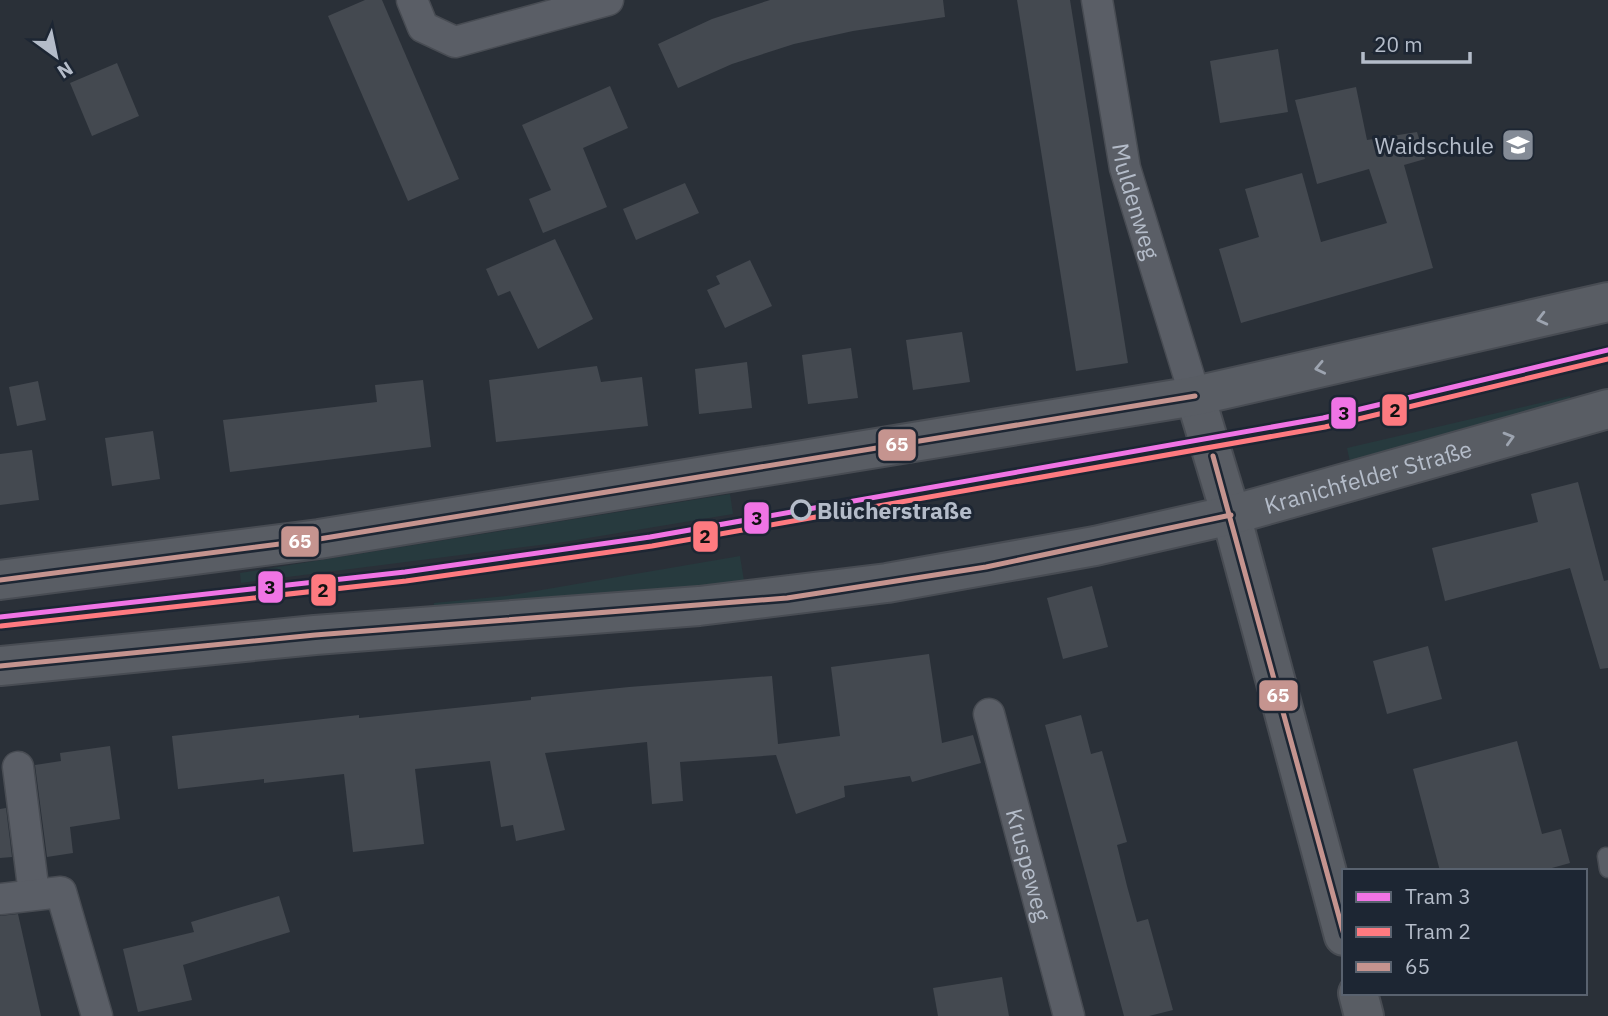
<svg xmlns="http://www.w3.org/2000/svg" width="1608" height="1016" viewBox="0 0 1608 1016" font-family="'IBM Plex Sans',sans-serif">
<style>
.green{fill:#273a3e}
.building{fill:#444950}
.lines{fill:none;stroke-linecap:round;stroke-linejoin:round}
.lane-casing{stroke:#484c53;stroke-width:19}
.street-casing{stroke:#484c53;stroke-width:33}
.secondary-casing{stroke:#484c53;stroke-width:42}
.lane{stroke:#5a5e66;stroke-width:16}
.street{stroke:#5a5e66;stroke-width:30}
.secondary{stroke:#595d64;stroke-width:38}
.bus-1-casing{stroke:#1d2633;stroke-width:10}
.bus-1{stroke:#c5948f;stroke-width:5}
.tram-1-casing{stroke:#1d2633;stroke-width:10}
.tram-2-casing{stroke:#1d2633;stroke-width:10}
.tram-1{stroke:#f074e5;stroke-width:5}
.tram-2{stroke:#fe7a80;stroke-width:5}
.oneway{stroke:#9da4b0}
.stop-dot{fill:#1d2633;stroke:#b4bcc9;stroke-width:3.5}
.labels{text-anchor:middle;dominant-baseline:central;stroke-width:6;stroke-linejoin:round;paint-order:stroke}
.poi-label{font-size:23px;fill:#b4bcc9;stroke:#1d2633;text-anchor:end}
.street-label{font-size:23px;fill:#b4bcc9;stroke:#1d2633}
.stop-label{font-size:23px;font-weight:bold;fill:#b4bcc9;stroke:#1d2633;text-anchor:start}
.line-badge{stroke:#1d2633;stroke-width:2.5}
.badge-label{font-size:19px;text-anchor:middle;font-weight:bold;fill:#fff}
.pale-badge-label{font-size:19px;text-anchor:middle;font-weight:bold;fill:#111}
</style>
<rect width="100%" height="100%" fill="#2a3038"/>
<g class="green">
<polygon points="1570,396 1571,403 1351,467 1347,448"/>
<polygon points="730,494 733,514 564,542 241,583 240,573"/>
<polygon points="740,556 744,581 572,599 433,609 434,603 506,596"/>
</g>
<g class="building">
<polygon points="365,0 382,0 459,179 408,201 328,16"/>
<polygon points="770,0 943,0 945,17 853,31 794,44 732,64 678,88 658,44 712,19"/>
<polygon points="1017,0 1070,0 1128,363 1076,371"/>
<polygon points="1278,49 1288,112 1220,123 1210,61"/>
<polygon points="117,63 139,116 92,136 70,83"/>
<polygon points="610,86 628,128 583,148 607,207 543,233 529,199 551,190 522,125"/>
<polygon points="1356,87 1367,140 1417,132 1425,159 1404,165 1433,268 1241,323 1219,249 1259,237 1245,189 1302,173 1321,242 1387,223 1369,169 1317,184 1295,100"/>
<polygon points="685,183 699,213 636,240 623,209"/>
<polygon points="555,239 593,319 538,349 510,291 498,296 486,269"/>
<polygon points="750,260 772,306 725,328 707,290 720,284 716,276"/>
<polygon points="962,332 970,382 913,390 906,340"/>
<polygon points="851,348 858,398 808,404 802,355"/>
<polygon points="747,362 752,408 699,414 695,369"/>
<polygon points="597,366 601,382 642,377 648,426 496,442 489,380"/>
<polygon points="423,380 431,447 230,472 223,420 377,402 375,385"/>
<polygon points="38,381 46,420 17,426 9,387"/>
<polygon points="153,431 160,479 112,486 105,438"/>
<polygon points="32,450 39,500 0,505 0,454"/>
<polygon points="1578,482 1604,581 1608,580 1608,668 1600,669 1570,568 1445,601 1432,548 1538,522 1531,494"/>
<polygon points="1092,586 1108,647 1063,659 1047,598"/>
<polygon points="1428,646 1442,699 1387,714 1373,661"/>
<polygon points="929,654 942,743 973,735 981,763 912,782 910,776 844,786 845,797 796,814 776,755 680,762 683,801 652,804 647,742 545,753 565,830 516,841 513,825 501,827 490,761 415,769 424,844 353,852 344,774 264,783 264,779 178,789 172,736 359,715 359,718 531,700 531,697 629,687 772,676 778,744 840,736 831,667"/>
<polygon points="1081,715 1091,754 1102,751 1127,842 1117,845 1127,886 1137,922 1148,919 1173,1010 1149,1016 1124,1016 1045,725"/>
<polygon points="1517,741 1542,834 1561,829 1570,863 1541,871 1440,871 1413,769"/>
<polygon points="110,746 120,819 70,827 73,853 47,857 35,765 61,761 60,753"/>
<polygon points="6,808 12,857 0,858 0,809"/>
<polygon points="279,896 290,932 183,965 192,1000 138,1012 123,949 194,932 191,922"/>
<polygon points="18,914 31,972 41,1016 0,1016 0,916"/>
<polygon points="1002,977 1009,1016 938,1016 933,988"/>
</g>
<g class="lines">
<defs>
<polyline id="lane" points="1606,856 1608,869"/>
<g id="street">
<polyline points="412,0 423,27 455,42 608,0"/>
<path id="s1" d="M1097,0L1125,168L1195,396"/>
<path id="s2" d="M989,714L1069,1016"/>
<polyline points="18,767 34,894"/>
<polyline points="0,899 61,892 97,1016"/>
</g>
<g id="secondary">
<polyline points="1195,396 1231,515 1344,936"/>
<polyline points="0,580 319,539 1195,396 1608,302"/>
<path id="s3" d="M0,666L315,635L699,606L887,583L1095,546L1231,515L1608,409"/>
<polyline points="1358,993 1364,1016"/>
</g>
</defs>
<use href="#lane" class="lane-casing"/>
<use href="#street" class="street-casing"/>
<use href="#secondary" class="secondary-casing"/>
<use href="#lane" class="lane"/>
<use href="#street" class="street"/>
<use href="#secondary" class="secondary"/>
<defs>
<g id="bus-1">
<polyline points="1213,456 1344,935"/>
<polyline points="0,580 319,539 1195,396"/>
<polyline points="0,666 315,635 787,598 986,567 1231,515"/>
</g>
</defs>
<use href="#bus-1" class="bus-1-casing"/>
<use href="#bus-1" class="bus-1"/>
<defs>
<polyline id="tram-1" points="0,617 405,572 650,537 1323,418 1608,350"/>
<polyline id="tram-2" points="1,626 406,581 652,546 1325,427 1608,359"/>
</defs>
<use href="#tram-1" class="tram-1-casing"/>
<use href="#tram-2" class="tram-2-casing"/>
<use href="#tram-1" class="tram-1"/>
<use href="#tram-2" class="tram-2"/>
</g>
<defs><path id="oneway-chevron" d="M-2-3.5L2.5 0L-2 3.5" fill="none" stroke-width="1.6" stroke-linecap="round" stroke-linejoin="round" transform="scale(1.75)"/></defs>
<g class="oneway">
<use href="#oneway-chevron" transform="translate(1542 319) rotate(166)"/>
<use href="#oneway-chevron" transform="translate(1320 368) rotate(168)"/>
<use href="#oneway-chevron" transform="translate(1509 438) rotate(-16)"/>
</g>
<defs>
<symbol id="school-square" viewBox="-11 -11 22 22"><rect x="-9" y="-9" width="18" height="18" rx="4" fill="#848b96" stroke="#1d2633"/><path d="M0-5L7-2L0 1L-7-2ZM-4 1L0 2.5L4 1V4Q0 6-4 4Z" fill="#fff"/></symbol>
</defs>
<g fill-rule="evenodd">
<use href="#school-square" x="1499" y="126" width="38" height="38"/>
</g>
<circle class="stop-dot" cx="801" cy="510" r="9"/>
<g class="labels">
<g class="poi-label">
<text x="1494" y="145">Waidschule</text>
</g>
<g class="street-label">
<text stroke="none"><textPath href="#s1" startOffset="205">Muldenweg</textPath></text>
<text stroke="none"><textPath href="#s3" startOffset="1384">Kranichfelder Straße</textPath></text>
<text stroke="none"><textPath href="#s2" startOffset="156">Kruspeweg</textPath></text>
</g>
<g class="stop-label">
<text x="817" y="510">Blücherstraße</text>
</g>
</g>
<g class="line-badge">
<rect x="1381" y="393" width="27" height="34" rx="7" fill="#fe7a80"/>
<rect x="1330" y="396" width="27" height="34" rx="7" fill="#f074e5"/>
<rect x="877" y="428" width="40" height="34" rx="7" fill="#c5948f"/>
<rect x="743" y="501" width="27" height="34" rx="7" fill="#f074e5"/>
<rect x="692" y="520" width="27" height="33" rx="7" fill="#fe7a80"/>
<rect x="280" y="525" width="40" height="33" rx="7" fill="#c5948f"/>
<rect x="257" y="570" width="27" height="34" rx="7" fill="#f074e5"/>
<rect x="310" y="573" width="27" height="34" rx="7" fill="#fe7a80"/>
<rect x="1258" y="679" width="41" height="33" rx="7" fill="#c5948f"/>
</g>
<g class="badge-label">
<text x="897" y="451">65</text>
<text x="300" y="548">65</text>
<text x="1278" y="702">65</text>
</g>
<g class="pale-badge-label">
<text x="1395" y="417">2</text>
<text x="1344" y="420">3</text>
<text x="757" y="525">3</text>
<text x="705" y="543">2</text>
<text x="270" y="594">3</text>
<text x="323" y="597">2</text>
</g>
<rect x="1342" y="869" width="245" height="126" fill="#1d2633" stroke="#59626f" stroke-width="2"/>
<rect x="1356" y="892" width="35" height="10" fill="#f074e5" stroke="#59626f" stroke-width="2"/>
<text x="1405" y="904" font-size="21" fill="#b4bcc9">Tram 3</text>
<rect x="1356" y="927" width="35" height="10" fill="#fe7a80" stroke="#59626f" stroke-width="2"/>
<text x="1405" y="939" font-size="21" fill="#b4bcc9">Tram 2</text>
<rect x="1356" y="962" width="35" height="10" fill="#c5948f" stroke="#59626f" stroke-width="2"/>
<text x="1405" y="974" font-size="21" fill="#b4bcc9">65</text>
<g transform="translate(56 56) rotate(147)" stroke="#1d2633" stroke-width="5" paint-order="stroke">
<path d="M0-5L12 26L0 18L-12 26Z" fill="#b4bcc9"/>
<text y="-10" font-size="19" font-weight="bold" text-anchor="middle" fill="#b4bcc9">N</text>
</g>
<path d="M1363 52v10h107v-10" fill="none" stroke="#b4bcc9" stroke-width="3.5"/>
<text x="1374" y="52" font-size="21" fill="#b4bcc9" stroke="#1d2633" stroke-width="5" paint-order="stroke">20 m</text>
</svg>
